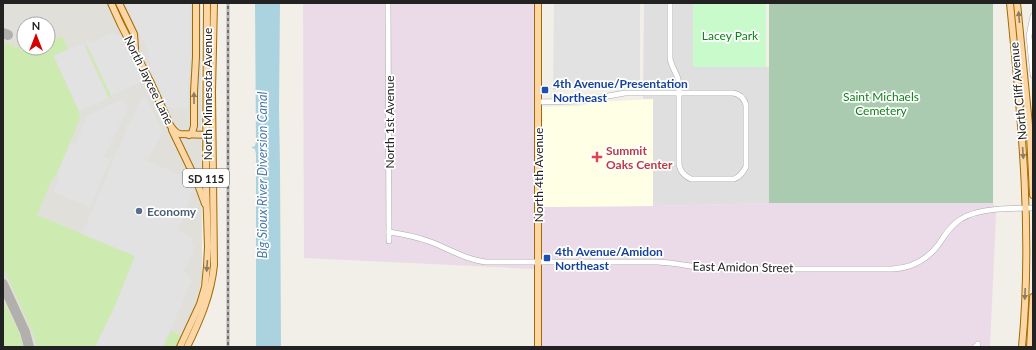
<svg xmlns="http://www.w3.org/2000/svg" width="1036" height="350" viewBox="0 0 1036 350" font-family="Lato,sans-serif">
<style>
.residential{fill:#e0dfdf}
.industrial{fill:#ebdbe8}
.education{fill:#ffffe5}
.airport{fill:#e1dfda;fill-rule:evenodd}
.grass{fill:#cdebb0}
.cemetery{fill:#aacbaf}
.park{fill:#c8facc}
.parking{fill:#e2e2e2}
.water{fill:#aad3df}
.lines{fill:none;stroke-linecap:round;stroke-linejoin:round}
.taxiway{stroke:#b1b0ac;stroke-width:10}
.minor-casing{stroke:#a9a9a9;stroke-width:6}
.major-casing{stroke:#a06b00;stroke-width:8}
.minor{stroke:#fff;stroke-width:5}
.major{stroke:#fcd6a4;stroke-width:6}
.rail-casing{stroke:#707070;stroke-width:2.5}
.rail{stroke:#fff;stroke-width:1;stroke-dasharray:3;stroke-linecap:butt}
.oneway{fill:#8f7c63}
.transit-dot{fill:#1a4fb4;stroke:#fff;stroke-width:1.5}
.health-dot{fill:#e0444e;stroke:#fff;stroke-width:1.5}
.service-dot{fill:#5c6f8a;stroke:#fff;stroke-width:1.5}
.labels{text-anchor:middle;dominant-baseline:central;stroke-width:3.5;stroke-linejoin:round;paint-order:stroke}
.shield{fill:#fff;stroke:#646464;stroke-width:1}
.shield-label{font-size:11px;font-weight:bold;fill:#222}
.park-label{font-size:12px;fill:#0c8416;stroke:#fff}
.street-label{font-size:12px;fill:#222;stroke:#fff}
.transit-label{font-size:12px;font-weight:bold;fill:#164399;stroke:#fff;text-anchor:start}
.health-label{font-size:12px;font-weight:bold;fill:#be3a42;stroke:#fff;text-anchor:start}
.service-label{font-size:12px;font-weight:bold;fill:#4e5e75;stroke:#fff;text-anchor:start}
.water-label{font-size:13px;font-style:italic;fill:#4a7aab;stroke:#fff}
</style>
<rect width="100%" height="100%" fill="#f2efe9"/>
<polygon class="residential" points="644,3 693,3 693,67 769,67 769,203 653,206 653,99 643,99"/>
<g class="industrial">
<polygon points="303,3 535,3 534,269 304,258"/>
<polygon points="769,203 993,203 996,214 990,347 541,347 540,207 653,206"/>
</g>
<polygon class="education" points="653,99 653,206 540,207 541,107 579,106 598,102"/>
<path class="airport" d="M3,3H201L202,279L198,296L193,312L177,347H3ZM24,24H48V48H24Z"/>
<g class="grass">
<polygon points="62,36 68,49 53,56 79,111 80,118 57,174 51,181 37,215 135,256 114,308 95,347 36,347 34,336 3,267 3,43 4,44 8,42 10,46 13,44 15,48 19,46 21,50 25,48 27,52 36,48 48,48 48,43"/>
<polygon points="85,46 87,46 111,96 113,95 113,96 109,98"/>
<polygon points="3,299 21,337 23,347 3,347"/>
<polygon points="171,331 182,336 177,347 163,347"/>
</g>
<rect class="cemetery" x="769" y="3" width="224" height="200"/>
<rect class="park" x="693" y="3" width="73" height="64"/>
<g class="parking">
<polygon points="125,3 190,3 190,63 188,85 188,109 171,108 167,107 165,104 153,78 150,65 148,54 144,43"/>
<polygon points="554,3 640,3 640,81 622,80 613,82 583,90 553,90"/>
<polygon points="112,33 114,33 118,36 121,35 142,81 111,96 86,41 92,42"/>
<polygon points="83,43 109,98 79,111 54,56"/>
<polygon points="145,96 162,131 149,159 145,158 145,160 190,179 192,184 191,189 194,190 178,231 191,236 193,239 191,245 195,246 184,272 189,275 189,278 192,280 163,347 95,347 114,308 135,256 82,234 118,149 122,141 124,138 125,133 140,100"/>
<polygon points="123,99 128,108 104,156 110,160 90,207 53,192 59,178 57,174 70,143 75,144 87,116"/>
</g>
<polygon class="water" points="255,3 280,3 279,109 280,167 281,347 256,347 256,154 255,149 252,148 252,147 255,146 256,142"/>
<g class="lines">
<g class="taxiway">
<polyline points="3,33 8,35"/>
<polyline points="3,284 25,332 29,347"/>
</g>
<defs>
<g id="minor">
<polyline points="388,3 389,241"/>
<polyline points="1033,16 1029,36 1033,75"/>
<path d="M538,102L580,101L625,93H733C740,94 744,98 746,105V167C743,172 740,177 734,179H691C684,176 680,172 679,164V93C679,88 679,84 678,79C676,72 671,66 670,58V3"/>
<path d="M389,232C403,234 417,237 431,242C449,249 467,260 486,262H658C678,263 697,268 718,269H892C912,268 927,260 939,244C945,234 951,225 961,219C978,208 1012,208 1033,208"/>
<polyline points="975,347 978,344"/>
</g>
<g id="major">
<path d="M111,3L121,25L150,81L170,125C173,129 175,133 180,134L209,135"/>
<polyline points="119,3 134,34 135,48"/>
<path d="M1010,3C1021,117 1033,232 1022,347"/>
<polyline points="1017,3 1030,135 1033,195"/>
<polyline points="172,130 197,182 205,204"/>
<polyline points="189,135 192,133 194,126 194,92 196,57 196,3"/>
<polyline points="180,347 200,304 205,287 207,266 208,247 206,185 207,3"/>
<path d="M187,347C200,320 211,295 214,265L212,92L214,3"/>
<polyline points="538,347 538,3"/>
<polyline points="1030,347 1033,297"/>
</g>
</defs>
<use href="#minor" class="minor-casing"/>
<use href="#major" class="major-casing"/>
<use href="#minor" class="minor"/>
<use href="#major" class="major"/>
<defs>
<polyline id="rail" points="228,3 228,347"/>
</defs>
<use href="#rail" class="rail-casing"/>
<use href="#rail" class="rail"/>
</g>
<defs><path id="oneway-solid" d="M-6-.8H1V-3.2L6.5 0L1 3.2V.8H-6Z"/></defs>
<g class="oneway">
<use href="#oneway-solid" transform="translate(1019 17) rotate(-95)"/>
<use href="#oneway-solid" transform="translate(194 98) rotate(-90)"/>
<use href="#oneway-solid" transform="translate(1023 153) rotate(86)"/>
<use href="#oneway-solid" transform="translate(207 266) rotate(94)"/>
<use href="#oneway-solid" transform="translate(1025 294) rotate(92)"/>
</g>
<g class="transit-dot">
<rect x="541" y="86" width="8" height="8" rx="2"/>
<rect x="543" y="254" width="8" height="8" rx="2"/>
</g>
<path class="health-dot" d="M595 151h4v4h4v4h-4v4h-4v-4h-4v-4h4z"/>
<circle class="service-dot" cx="139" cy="211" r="4"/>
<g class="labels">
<rect class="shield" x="183" y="169" width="46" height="18" rx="3"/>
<g class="shield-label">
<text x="206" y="178">SD 115</text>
</g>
<g class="park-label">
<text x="730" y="35">Lacey Park</text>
<text x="881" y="96">Saint Michaels<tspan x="881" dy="14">Cemetery</tspan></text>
</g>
<g class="street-label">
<text transform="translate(149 80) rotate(64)">North Jaycee Lane</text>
<text transform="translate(1018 91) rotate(-95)">North Cliff Avenue</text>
<text transform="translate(207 94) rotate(-90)">North Minnesota Avenue</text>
<text transform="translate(389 122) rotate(-90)">North 1st Avenue</text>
<text transform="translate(538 175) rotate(-90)">North 4th Avenue</text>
<text transform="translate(743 267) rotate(1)">East Amidon Street</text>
</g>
<g class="transit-label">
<text x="553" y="83">4th Avenue/Presentation<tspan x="553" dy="14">Northeast</tspan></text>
<text x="555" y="251">4th Avenue/Amidon<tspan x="555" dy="14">Northeast</tspan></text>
</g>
<g class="health-label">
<text x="606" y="150">Summit<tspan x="606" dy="14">Oaks Center</tspan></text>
</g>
<g class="service-label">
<text x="147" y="211">Economy</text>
</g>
<g class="water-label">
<text transform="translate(262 175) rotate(-90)">Big Sioux River Diversion Canal</text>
</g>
</g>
<rect width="1036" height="350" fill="none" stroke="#222222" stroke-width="8"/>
<g transform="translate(36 36)"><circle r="19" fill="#ffffff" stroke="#a7a7a7"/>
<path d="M0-3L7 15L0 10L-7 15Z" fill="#d40000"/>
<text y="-6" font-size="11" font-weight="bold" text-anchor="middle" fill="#222222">N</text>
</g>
</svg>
